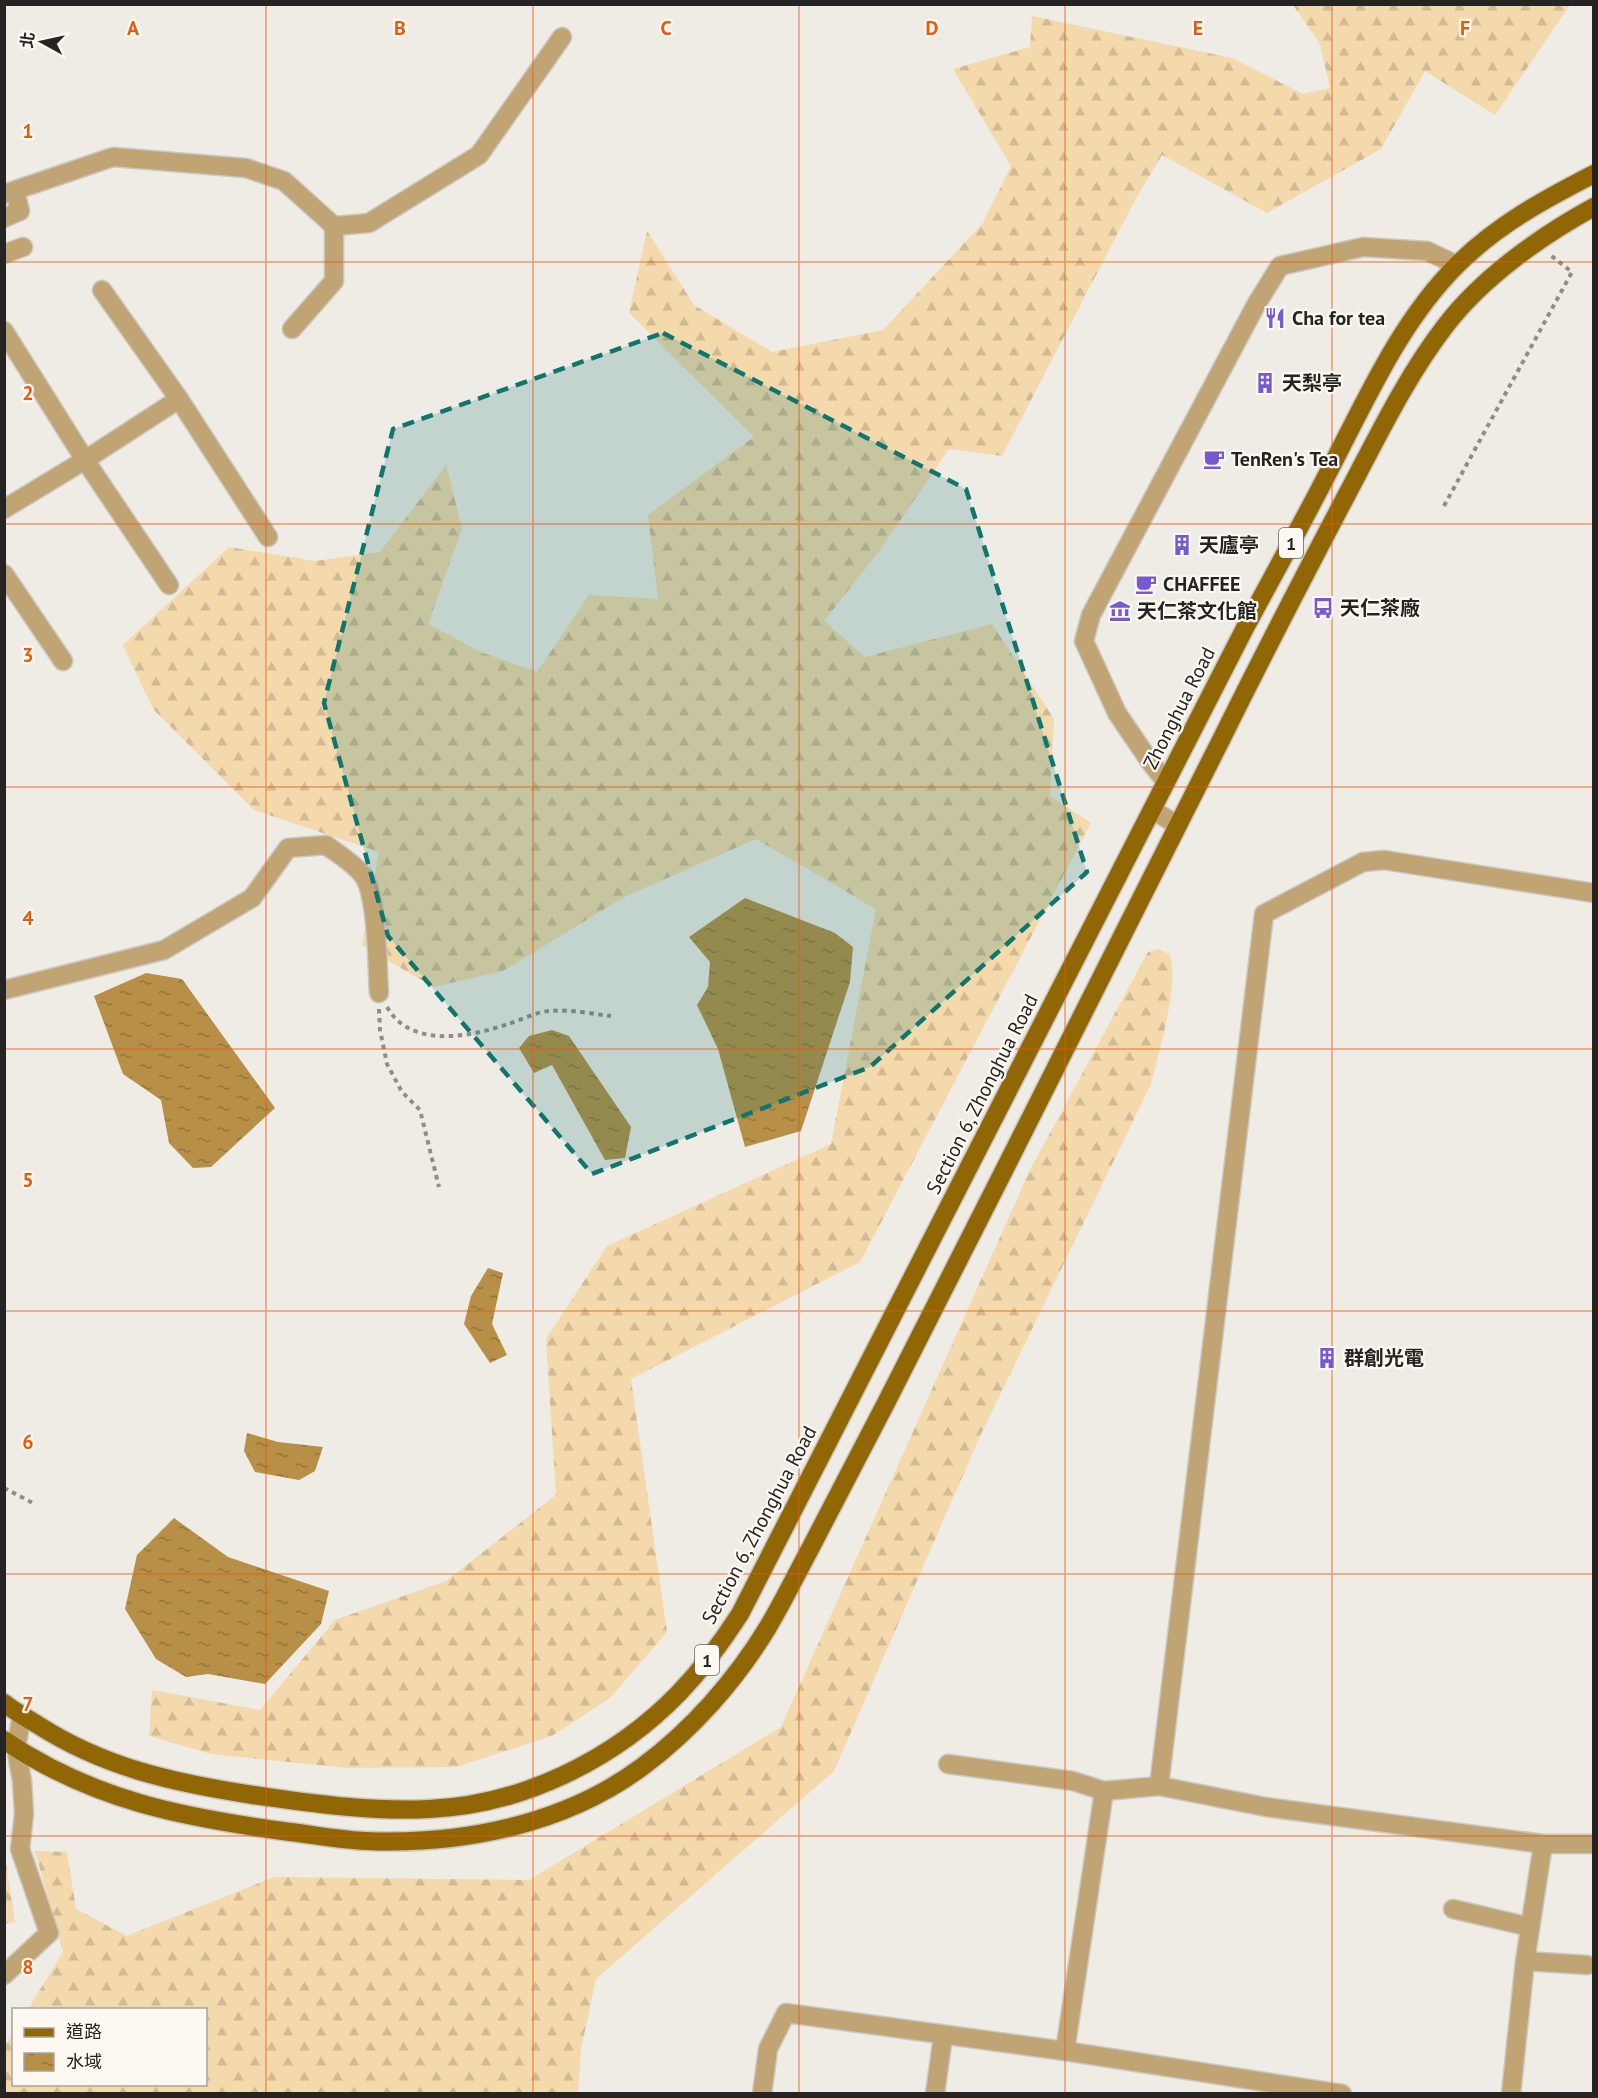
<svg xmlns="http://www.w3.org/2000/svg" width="1598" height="2098" viewBox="0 0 1598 2098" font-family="'PT Sans','Noto Sans TC',sans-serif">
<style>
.forest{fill:url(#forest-firs)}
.water{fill:url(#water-ripples)}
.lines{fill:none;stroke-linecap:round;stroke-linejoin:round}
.minor-casing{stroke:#cbc7c2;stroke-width:21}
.major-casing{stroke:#cbc7c2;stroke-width:21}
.path{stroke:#908d89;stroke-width:4;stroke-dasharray:4.5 4.5;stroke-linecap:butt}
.minor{stroke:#c0a473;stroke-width:18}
.major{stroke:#916705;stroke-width:18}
.marked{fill:#0f766e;fill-opacity:0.2;stroke:#0f766e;stroke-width:4.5;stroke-dasharray:12 8;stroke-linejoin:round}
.grid{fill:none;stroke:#e8590c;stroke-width:1.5;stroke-opacity:0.55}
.labels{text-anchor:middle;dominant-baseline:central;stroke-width:4.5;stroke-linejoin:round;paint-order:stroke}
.shield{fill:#fdf9f2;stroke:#666460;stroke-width:1.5}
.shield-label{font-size:18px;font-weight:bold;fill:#262422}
.poi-label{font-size:20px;font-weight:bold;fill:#262422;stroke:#fdf9f2;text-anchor:start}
.street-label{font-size:20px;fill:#262422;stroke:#fdf9f2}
.grid-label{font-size:20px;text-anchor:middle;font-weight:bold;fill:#e8590c;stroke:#fdf9f2;stroke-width:4.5;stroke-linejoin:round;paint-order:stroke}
</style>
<defs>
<pattern id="forest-firs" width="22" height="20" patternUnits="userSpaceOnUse" patternTransform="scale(1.5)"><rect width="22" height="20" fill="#f4d9ac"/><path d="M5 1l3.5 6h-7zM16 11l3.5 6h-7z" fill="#d1ba94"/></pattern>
<pattern id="water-ripples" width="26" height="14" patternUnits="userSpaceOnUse" patternTransform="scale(1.5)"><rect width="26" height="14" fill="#b78f46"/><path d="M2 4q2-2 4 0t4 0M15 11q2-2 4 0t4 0" fill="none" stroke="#95753a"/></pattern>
</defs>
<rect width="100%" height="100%" fill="#efebe5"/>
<g class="forest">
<polygon points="1293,5 1570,5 1495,115 1425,71 1381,149 1267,213 1162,155 1135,200 1002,456 949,449 880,550 824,621 865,657 992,624 1054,719 1050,796 1091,823 860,1262 631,1379 667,1632 610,1698 552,1736 456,1767 348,1768 211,1754 149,1736 152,1690 260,1710 335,1620 446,1581 556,1495 546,1339 607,1246 831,1144 876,909 756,839 624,897 503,971 433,987 362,945 379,852 254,810 153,709 123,645 229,547 315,561 380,552 446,465 462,528 428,624 483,653 537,672 589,595 658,599 648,515 754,437 629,313 647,231 694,305 772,352 883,330 983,223 1011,166 953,69 1030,47 1032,16 1232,58 1303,94 1330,88 1320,44"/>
<path d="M1158,949L1169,954C1181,979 1158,1055 1151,1084L981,1434L834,1771L596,1979L581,2049L578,2093H5L4,2048L13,2033L14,2084H206V2010L28,2009L63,1952L35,1851L67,1852L76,1909L127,1936L274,1877L529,1880L781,1727L1030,1170L1148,952Z"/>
<polygon points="4,1849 15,1922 5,1924 4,1924"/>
</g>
<g class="water">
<polygon points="745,898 835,933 853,947 850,982 801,1131 745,1147 718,1049 697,1005 708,987 710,962 689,937"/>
<polygon points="146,973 182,979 275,1108 211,1167 193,1168 169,1143 161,1100 123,1074 94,996"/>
<polygon points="552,1030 569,1036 631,1127 625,1158 605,1160 552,1065 534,1073 519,1048 529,1036"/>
<polygon points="488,1268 503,1273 492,1324 507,1355 490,1363 464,1324 471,1296"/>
<polygon points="247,1433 278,1442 323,1447 315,1471 299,1480 255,1472 244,1451"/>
<polygon points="174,1518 228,1557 329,1591 321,1624 265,1684 208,1674 186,1677 156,1659 125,1609 137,1555"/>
</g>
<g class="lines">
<defs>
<g id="minor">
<polyline points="4,194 113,157 246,168 284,181 334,226 369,223 479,155 562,37"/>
<polyline points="4,218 20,211 15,191"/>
<polyline points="4,254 23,247"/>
<polyline points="102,290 179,399 268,537"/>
<polyline points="292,329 334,281 334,226"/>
<polyline points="4,331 85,460 169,585"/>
<polyline points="4,509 85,460 179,399"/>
<polyline points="4,574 63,661"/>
<polyline points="1166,782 1151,763 1117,713 1084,641 1091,615 1257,303 1280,266 1363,247 1427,251 1457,265"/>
<polyline points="1152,810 1178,825"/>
<path d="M4,990L164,950L252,898L288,848L326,845C338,854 352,862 362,874C378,893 377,966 379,993"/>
<polyline points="948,1764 1073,1781 1104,1791 1159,1786 1266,1807 1543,1844 1594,1844"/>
<polyline points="1159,1786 1264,914 1363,862 1384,860 1594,893"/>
<polyline points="1453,1909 1530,1927"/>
<polyline points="1525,1961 1587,1965"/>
<polyline points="4,1975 49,1933 20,1849 24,1814 22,1781 16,1748 22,1715"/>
<polyline points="1065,2051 1104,1791"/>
<polyline points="762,2094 768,2049 786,2013 1065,2051 1342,2094"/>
<polyline points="935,2094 943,2036"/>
<polyline points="1511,2094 1525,1961 1543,1844"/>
</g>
<g id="major">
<path d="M4,1703C15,1712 27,1718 38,1725C105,1768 175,1783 253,1795C311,1803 369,1812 429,1809C522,1805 614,1760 679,1693C702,1669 722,1642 740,1614L1246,626C1274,574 1303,522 1330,469C1367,398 1400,322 1457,265C1497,225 1545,199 1594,174"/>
<path d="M4,1740C93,1801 186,1818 290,1832C315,1835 341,1840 366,1841C461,1845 564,1825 642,1767C692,1730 736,1680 768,1627C783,1602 796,1575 810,1549C836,1500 861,1451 886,1403C999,1181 1111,959 1223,736C1262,657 1303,578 1344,500C1376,440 1405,378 1446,325C1483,277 1541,236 1594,207"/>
</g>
</defs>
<use href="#minor" class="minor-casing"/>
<use href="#major" class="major-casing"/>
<g class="path">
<polyline points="1444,506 1572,272 1549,254"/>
<path d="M387,1007C411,1049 470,1037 508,1024C521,1020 538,1011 551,1011C571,1009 592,1014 611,1016"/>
<polyline points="379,1009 380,1030 387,1064 402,1092 420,1110 439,1187"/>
<polyline points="4,1488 33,1503"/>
</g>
<use href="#minor" class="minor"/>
<use href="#major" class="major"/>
</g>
<path class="marked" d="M663,333L966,489L1087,872L870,1067L592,1174L388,936L324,703L393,429Z"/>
<path class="grid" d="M266,4V2094M533,4V2094M799,4V2094M1065,4V2094M1332,4V2094M4,262H1594M4,524H1594M4,787H1594M4,1049H1594M4,1311H1594M4,1574H1594M4,1836H1594"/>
<defs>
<symbol id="restaurant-bare" viewBox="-9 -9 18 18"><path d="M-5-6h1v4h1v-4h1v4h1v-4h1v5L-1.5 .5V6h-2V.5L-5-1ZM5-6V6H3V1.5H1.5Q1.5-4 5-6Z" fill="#7759d3" stroke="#fdf9f2" stroke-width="2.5" paint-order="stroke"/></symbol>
<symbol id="building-bare" viewBox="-9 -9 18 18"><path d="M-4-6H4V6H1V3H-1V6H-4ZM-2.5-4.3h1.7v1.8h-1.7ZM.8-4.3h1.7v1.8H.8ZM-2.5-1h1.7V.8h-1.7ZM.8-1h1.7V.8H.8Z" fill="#7759d3" stroke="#fdf9f2" stroke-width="2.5" paint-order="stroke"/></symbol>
<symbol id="cafe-bare" viewBox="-9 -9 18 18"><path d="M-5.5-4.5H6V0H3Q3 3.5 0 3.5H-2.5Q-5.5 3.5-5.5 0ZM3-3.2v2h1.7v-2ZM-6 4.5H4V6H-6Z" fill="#7759d3" stroke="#fdf9f2" stroke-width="2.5" paint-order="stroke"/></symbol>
<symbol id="bus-bare" viewBox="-9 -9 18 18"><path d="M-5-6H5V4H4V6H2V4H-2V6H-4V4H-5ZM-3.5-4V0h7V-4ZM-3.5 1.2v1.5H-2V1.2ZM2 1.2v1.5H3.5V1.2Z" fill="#7759d3" stroke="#fdf9f2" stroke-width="2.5" paint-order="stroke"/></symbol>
<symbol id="museum-bare" viewBox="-9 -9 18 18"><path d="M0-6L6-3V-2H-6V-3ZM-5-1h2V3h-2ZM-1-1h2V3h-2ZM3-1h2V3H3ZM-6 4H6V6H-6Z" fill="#7759d3" stroke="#fdf9f2" stroke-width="2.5" paint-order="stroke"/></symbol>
</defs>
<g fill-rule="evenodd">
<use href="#restaurant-bare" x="1260" y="303" width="30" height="30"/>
<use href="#building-bare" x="1250" y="368" width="30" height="30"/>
<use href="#cafe-bare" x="1199" y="444" width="30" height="30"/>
<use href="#building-bare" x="1167" y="530" width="30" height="30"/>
<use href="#cafe-bare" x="1131" y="569" width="30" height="30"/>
<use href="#bus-bare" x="1308" y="593" width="30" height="30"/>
<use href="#museum-bare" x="1105" y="596" width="30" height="30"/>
<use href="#building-bare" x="1312" y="1343" width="30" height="30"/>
</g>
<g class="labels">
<g class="shield">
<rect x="1279" y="528" width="24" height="30" rx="4.5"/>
<rect x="695" y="1645" width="24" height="30" rx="4.5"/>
</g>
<g class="shield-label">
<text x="1291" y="543">1</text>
<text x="707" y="1660">1</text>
</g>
<g class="poi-label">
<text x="1292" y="318">Cha for tea</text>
<text x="1282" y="383">天梨亭</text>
<text x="1231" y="459">TenRen's Tea</text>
<text x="1199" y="545">天廬亭</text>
<text x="1163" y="584">CHAFFEE</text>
<text x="1340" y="608">天仁茶廠</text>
<text x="1137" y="611">天仁茶文化館</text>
<text x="1344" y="1358">群創光電</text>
</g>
<g class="street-label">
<text transform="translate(1179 708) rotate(-63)">Zhonghua Road</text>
<text transform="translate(982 1094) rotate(-63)">Section 6, Zhonghua Road</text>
<text transform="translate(759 1525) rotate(-62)">Section 6, Zhonghua Road</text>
</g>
</g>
<g class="grid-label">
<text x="133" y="35">A</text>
<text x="400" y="35">B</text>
<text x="666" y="35">C</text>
<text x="932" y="35">D</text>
<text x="1198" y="35">E</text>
<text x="1465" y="35">F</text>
<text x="28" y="138">1</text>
<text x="28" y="400">2</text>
<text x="28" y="662">3</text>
<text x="28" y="925">4</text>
<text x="28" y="1187">5</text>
<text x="28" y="1449">6</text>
<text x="28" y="1711">7</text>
<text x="28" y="1974">8</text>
</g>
<rect width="1598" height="2098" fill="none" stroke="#262422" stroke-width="12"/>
<rect x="12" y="2008" width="195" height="78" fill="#fdf9f2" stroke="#a7a49f" stroke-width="1.5"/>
<rect x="24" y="2028" width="30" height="9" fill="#916705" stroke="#a7a49f" stroke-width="1.5"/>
<text x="66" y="2038" font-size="18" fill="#262422">道路</text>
<rect x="24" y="2053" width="30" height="18" fill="url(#water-ripples)" stroke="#a7a49f" stroke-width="1.5"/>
<text x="66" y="2068" font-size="18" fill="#262422">水域</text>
<g transform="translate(42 42) rotate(278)" stroke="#fdf9f2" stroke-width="4.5" paint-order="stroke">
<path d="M0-4.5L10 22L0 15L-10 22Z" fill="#262422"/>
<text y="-9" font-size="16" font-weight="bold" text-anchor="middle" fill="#262422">北</text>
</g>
</svg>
